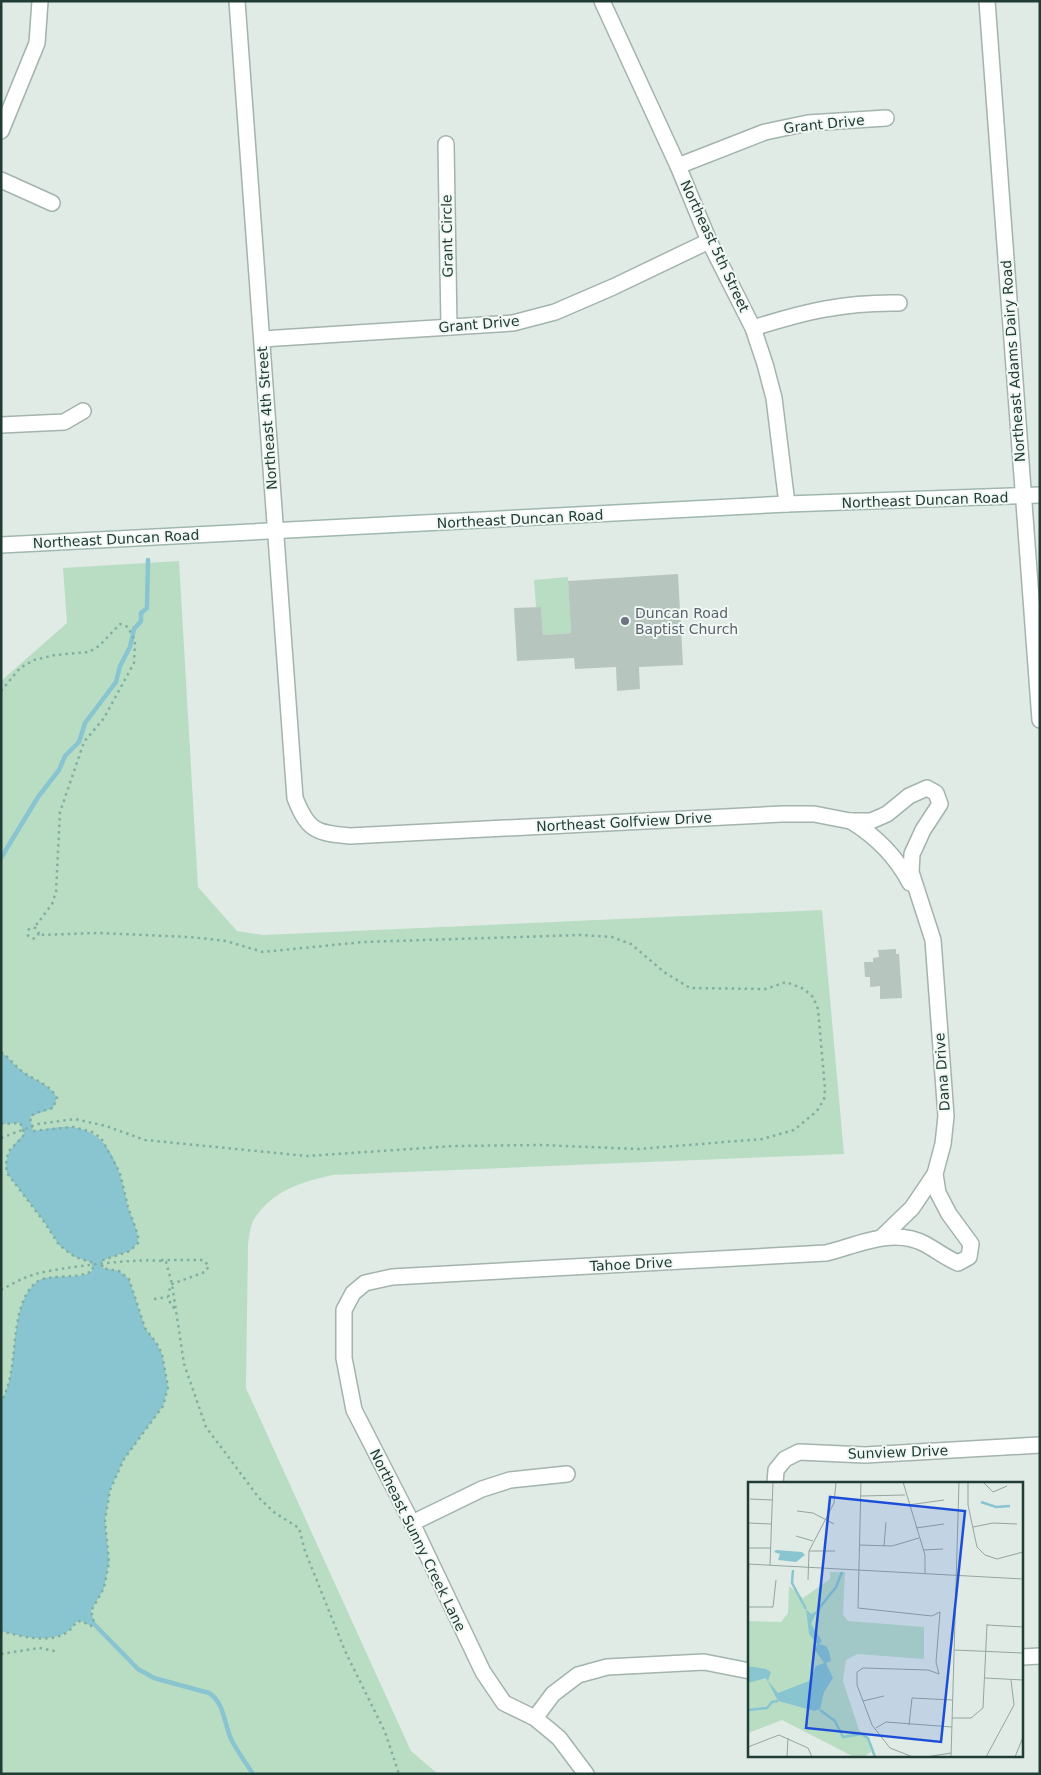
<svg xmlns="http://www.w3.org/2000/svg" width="1041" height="1775" viewBox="0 0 1041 1775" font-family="'DejaVu Sans',sans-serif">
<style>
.green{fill:#b9ddc3}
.water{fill:#88c5d1}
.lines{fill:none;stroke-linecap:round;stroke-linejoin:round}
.stream{stroke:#88c5d1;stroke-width:4.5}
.building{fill:#b6c6bf}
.street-casing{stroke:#a3b3ad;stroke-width:18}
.secondary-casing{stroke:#9fb7af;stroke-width:18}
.path{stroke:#80afa1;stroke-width:2.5;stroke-dasharray:2.5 4;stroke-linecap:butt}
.street{stroke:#fff;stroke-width:15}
.secondary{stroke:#fff;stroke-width:15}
.worship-dot{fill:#6b7280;stroke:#f1f8f4;stroke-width:2}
.labels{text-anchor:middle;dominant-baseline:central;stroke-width:4;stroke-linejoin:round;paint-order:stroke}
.street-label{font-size:14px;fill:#213c35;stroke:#f1f8f4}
.worship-label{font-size:14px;fill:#5b616d;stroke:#f1f8f4;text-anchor:start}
.inset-river{fill:none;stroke:#88c5d1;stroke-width:2.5}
.inset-road{fill:none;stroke:#94a59f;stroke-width:1}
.view{fill:#1d4ed8;fill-opacity:0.15;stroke:#1d4ed8;stroke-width:2.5}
.inset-edge{fill:none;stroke:#213c35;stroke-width:2.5}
</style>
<rect width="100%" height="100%" fill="#e0ebe6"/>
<g class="green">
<path d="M179,561L198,887L237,931L263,935L822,910L844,1154L333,1175C301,1182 271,1191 253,1221C250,1228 249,1237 248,1245L246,1388L411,1751L438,1774H1V681L67,623L63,568Z"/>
<polygon points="568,577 571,633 543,635 541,607 536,607 534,580"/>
</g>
<path class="water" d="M1,1052C10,1058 17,1069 26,1074C37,1081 50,1085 57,1098L53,1108L30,1117L33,1131C45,1130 58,1126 71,1127C111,1131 120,1170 127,1203C130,1217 139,1229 138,1243L130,1251L103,1260L102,1268L119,1271L129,1279L145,1328L157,1344L162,1354L168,1387L163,1406L124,1459L110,1490L105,1520L109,1562L104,1588L91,1611L94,1622L91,1626L81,1621L76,1622C61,1647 24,1637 1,1631V1402C21,1368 7,1312 34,1284C48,1270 78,1283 93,1270L91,1262L75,1257L59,1245L45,1223L7,1173C3,1156 13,1145 24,1134L20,1123L1,1124Z"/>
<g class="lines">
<g class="stream">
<polyline points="1,858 38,797 59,770 65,756 79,742 85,723 116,682 120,666 130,647 134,629 141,621 141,613 147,608 148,560"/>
<path d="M93,1623L138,1669L154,1678L209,1693C225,1703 224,1725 232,1741C238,1752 246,1763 253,1774"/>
</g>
</g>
<g class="building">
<polygon points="678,574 683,665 639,667 640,689 617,691 616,667 575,669 574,658 517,661 514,608 541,607 543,635 571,633 568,581"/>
<polygon points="896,949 896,954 899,954 902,998 880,999 880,986 870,987 870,977 865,977 864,962 873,962 873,958 879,957 878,950"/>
</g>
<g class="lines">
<defs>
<g id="street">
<path d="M237,1L295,798C308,831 316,833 350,836L782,814H814L850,821H871L887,814L909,796L927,788L936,793L940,804L923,830L912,854L911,872L933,940L946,1116L943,1144L935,1174L938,1193L949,1214L971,1244L969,1257L958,1263C946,1258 936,1250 925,1244C893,1227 858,1245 826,1253L392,1277L365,1283L353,1293L344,1310V1358L354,1410L412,1523L483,1672L504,1703L535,1718L559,1738L586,1774"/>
<polyline points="602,1 678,166 709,241 753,328 765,364 774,398 787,504"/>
<polyline points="987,1 1040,720"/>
<polyline points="1,131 37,43 40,1"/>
<polyline points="446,144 449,327"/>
<polyline points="678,166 765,132 808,123 886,118"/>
<polyline points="1,180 52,203"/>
<path d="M753,328C804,312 844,302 899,303"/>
<polyline points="262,339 513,323 555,312 613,287 709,241"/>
<polyline points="1,425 64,422 83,411"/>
<path d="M851,821C877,837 896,856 910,883"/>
<polyline points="882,1237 912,1208 935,1174"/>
<polyline points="775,1484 776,1470 785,1459 799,1452 865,1455 1040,1445"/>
<polyline points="412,1523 482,1489 510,1480 567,1474"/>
<polyline points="1022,1657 1040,1656"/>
<polyline points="535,1718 553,1694 578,1675 607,1667 704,1662 750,1671"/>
</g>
<polyline id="secondary" points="1,545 787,504 1040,495"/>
</defs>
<use href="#street" class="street-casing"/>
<use href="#secondary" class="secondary-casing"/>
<g class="path">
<polyline points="1,691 20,668 34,660 55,655 89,652 99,646 120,624 128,627 135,641 134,663 104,718 84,742 60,812 56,892 52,904 34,928"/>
<circle cx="33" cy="933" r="5.5"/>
<path d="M1,1052C10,1058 17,1069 26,1074C37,1081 50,1085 57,1098L53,1108L35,1113L30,1117L33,1131L73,1127L92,1132L101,1138L120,1173L128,1207L138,1235V1243L130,1251L103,1260L102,1268L119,1271L129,1279L145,1328L157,1344L162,1354L168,1387L163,1406L124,1459L110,1490L105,1520L109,1562L104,1588L91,1611L94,1622L91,1626L81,1621L76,1622C62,1648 23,1637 1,1631"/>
<path d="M1,1124L20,1123L25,1134L8,1152L6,1164L7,1173L45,1223L59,1245L75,1257L91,1262L93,1270C78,1281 46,1272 34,1284C7,1312 21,1368 1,1402"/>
<polyline points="1,1138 38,1124 75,1119 106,1126 145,1140 307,1156 454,1146 540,1145 639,1149 762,1139 794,1130 817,1111 824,1099 825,1089 818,1009 813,997 804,989 786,982 766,989 690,988 664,972 631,944 612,937 581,935 363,942 263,952 226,941 190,937 98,933 38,935"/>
<path d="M161,1260H203L209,1266L205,1272L172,1284C167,1294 167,1301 175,1309"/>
<path d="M1,1290C12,1284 24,1277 36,1274C55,1268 150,1256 166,1262L172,1284L184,1364L206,1427L259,1498L275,1513L299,1528L305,1551L345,1651L385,1732L399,1774"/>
<polyline points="154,1299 168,1297"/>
<polyline points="1,1654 39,1648 55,1651"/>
</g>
<use href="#street" class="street"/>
<use href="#secondary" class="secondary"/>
</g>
<circle class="worship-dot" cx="625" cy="621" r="5"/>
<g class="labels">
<g class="street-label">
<text transform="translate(824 124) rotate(-6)">Grant Drive</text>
<text transform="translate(447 236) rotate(-91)">Grant Circle</text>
<text transform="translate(715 246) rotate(65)">Northeast 5th Street</text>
<text transform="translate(479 324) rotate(-5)">Grant Drive</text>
<text transform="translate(1013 361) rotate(-94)">Northeast Adams Dairy Road</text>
<text transform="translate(267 418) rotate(-94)">Northeast 4th Street</text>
<text transform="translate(925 500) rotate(-2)">Northeast Duncan Road</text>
<text transform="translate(520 519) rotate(-3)">Northeast Duncan Road</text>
<text transform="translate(116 539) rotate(-3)">Northeast Duncan Road</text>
<text transform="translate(624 822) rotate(-3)">Northeast Golfview Drive</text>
<text transform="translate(942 1072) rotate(-94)">Dana Drive</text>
<text transform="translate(631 1264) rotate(-3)">Tahoe Drive</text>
<text transform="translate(898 1452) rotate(-2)">Sunview Drive</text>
<text transform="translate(418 1540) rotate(64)">Northeast Sunny Creek Lane</text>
</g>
<g class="worship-label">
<text x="635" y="613">Duncan Road<tspan x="635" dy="16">Baptist Church</tspan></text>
</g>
</g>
<g transform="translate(748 1482)">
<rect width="275" height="275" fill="#e0ebe6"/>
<path d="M82,90H97L95,133L100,139L176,145V177L109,172L98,178L95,199L111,248L121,258L123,270L115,275H106L34,238L0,251V139L33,140L40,131L41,104L55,116L82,97Z" fill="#b9ddc3"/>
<path d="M28,68L54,70L57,73L48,80L30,78L32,72L26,70ZM58,127L63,132L69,129L63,142L74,159L71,162L78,164L81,169L83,179L78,181L85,196L76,210L72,227L67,229L30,219L18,196L0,201V184L18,187L23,190L20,199L30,211L61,199L68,184L76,181L67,168L69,162L61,152Z" fill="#88c5d1"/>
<path class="inset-river" d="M233,20L248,25L262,24M45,88L44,101L58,127M69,129L88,105L94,90M1,228L19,226L24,220L30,219M72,228L87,239L95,255L113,252L120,256L127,275"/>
<path class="inset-road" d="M113,0L110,126L184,134L192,130M155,0L177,73V91M220,0V23L229,65L237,73L249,77L275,70M235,0L245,10L259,4M113,14L157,13M2,17L24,18M160,23L196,18M49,29L65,31L86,42M1,41L23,42M225,45L245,41L269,42M168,46L196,42M48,54L65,59M111,63L144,64L171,56M136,64L138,40M0,66H23M175,68L195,67M61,69H87M0,82L275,97M22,83L25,0M60,98L61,69L86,21L88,0M0,100L1,82M0,125H25L28,98M239,143L275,145M206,168L275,171M237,196L275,198M263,198L266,223M115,219L136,214M204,236H223L235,226L239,142M161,243L164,216L205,218M128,246L138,240L204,245M0,265L31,253L60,266L64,275M39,275L40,256M165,275L142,266L124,243L109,203V190L115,186L180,188L191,192L188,180L192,130M178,275L203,271M203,275L211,0M238,275L266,223M267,275L275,255"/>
<path class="view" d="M82,15L217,29L193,260L58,246Z"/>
<rect width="275" height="275" class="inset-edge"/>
</g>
<rect width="1041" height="1775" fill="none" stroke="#213c35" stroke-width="5"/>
</svg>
